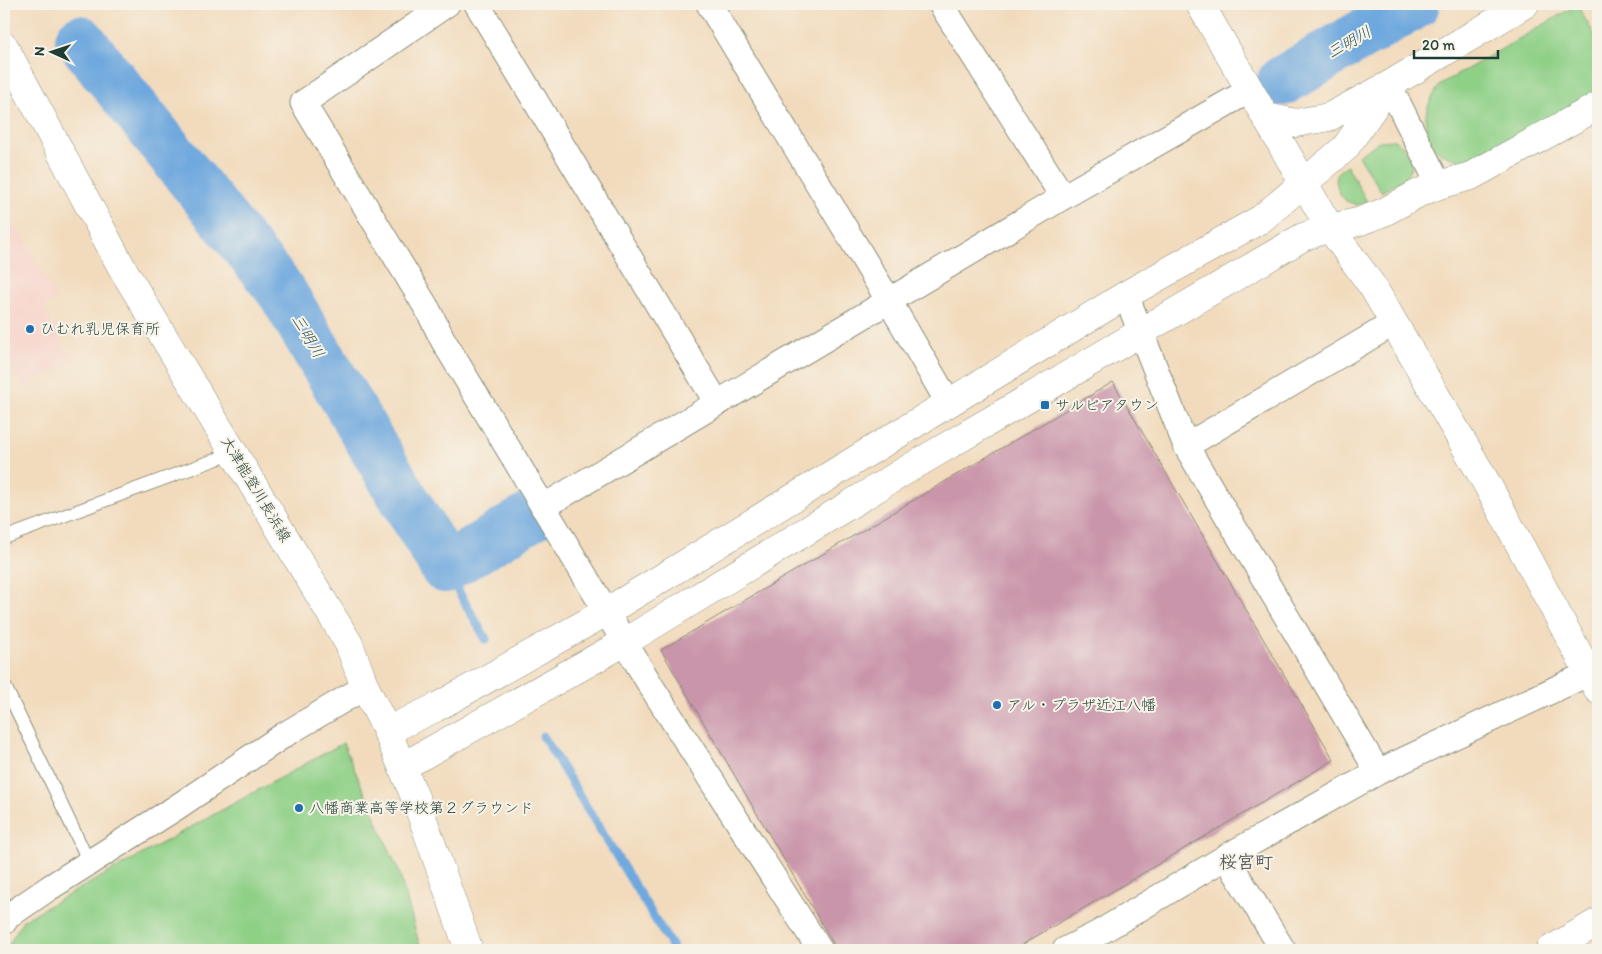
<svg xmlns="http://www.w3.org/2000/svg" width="1602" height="954" viewBox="0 0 1602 954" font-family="Itim,'Klee One',sans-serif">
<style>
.built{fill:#f7d1c8}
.green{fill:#8fd087;stroke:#57865e}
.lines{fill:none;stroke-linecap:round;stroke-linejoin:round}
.stream{stroke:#6ea8de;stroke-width:9}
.river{stroke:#6ea8de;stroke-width:50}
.building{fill:#c995aa}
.service-casing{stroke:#888c78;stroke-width:14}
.minor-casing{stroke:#888c78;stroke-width:27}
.tertiary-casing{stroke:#888c78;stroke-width:29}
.secondary-casing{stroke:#888c78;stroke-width:29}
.primary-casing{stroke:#888c78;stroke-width:29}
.service{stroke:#fff;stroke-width:12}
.minor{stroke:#fff;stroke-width:25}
.tertiary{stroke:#fff;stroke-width:28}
.secondary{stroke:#fff;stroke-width:28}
.primary{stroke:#fff;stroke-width:28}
.poi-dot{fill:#1f6fb2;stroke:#f7f3e8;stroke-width:2}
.labels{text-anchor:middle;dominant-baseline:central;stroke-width:4;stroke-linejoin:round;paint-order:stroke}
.poi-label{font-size:15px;fill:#1f3d34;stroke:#f7f3e8;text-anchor:start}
.street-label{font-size:15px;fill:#1f3d34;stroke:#f7f3e8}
.water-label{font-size:16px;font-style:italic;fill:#33585e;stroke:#f7f3e8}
.quarter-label{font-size:18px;font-weight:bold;fill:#5a5c5d;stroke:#f7f3e8}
</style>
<rect width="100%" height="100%" fill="#f7f3e8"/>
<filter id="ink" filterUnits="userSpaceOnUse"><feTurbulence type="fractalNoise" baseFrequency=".02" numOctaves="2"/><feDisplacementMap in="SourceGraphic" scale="10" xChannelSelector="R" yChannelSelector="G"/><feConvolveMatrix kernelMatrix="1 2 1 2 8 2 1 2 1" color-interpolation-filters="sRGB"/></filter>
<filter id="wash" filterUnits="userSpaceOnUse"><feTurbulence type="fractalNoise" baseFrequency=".0096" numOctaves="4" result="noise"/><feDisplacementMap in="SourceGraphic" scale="20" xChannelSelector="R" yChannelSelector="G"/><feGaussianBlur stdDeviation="1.12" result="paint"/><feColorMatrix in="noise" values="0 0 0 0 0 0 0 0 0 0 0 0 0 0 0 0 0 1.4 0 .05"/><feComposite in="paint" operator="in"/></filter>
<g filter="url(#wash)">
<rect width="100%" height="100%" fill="#f2dbbd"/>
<path class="built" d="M17,226L57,299L44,307L73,362L23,387L4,351V234Z"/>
<path class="green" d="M1577,5L1598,41V89C1564,109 1530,131 1495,149C1487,152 1479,159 1470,160C1456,162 1434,154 1429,139C1422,115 1427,104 1440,85Z
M1394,140C1407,147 1419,162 1406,176C1399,182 1390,187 1382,192L1358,156L1380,141Z
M1347,165L1367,202L1357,205L1346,201L1339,193L1336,181L1338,172Z
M343,743L399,872L421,950H6L23,920Z"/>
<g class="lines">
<path class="stream" d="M445,568L486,639
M543,736L674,950"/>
<path class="river" d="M80,40L282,292L445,568L534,515
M1282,81L1415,4"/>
</g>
<g id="blocks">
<path class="building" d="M1113,382L1334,760L1013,950H837L661,650Z"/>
</g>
</g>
<g filter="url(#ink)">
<use href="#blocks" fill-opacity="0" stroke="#888c78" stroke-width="1"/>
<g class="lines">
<g class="service-casing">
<path id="service" d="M4,538L217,459L233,449
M4,684L89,862"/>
</g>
<g class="minor-casing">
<path id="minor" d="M447,4L303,103L428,310L443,340L651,686L820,950
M477,4L717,403
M709,4L889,301L948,402
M941,4L1063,197
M1389,85L1439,185
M1126,295L1186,446L1378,772
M1186,446L1394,323
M543,507L1063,197L1250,90
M1226,857L1283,950
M4,922L7,917L49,888L177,807L284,735L365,687
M1065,950L1097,934L1226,857L1378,772L1598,669"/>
</g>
<g class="tertiary-casing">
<path id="tertiary" d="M1200,4L1330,228L1373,287L1487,484L1598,690
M1266,117L1296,123L1329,117L1389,85L1525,4
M387,731L435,708L606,612L1126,295L1261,219L1345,148L1389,85
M402,767L625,642L908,469L1303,237L1330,228L1358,222L1384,212L1419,193L1439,185L1471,176L1598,106"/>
</g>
<g class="secondary-casing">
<path id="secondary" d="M1550,950L1598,922"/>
</g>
<g class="primary-casing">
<path id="primary" d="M4,46L121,266L349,644L365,687L387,731L415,797L469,950"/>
</g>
<use href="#service" class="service"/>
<use href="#minor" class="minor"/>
<use href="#tertiary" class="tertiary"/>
<use href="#secondary" class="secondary"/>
<use href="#primary" class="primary"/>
</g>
</g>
<g class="poi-dot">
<circle cx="30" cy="329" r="5"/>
<rect x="1040" y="400" width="10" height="10" rx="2.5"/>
<circle cx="997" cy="705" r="5"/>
<circle cx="299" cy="808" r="5"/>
</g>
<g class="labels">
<g class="poi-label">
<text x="40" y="329">ひむれ乳児保育所</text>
<text x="1055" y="405">サルビアタウン</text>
<text x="1007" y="705">アル・プラザ近江八幡</text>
<text x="309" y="808">八幡商業高等学校第２グラウンド</text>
</g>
<g class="street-label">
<text transform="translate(256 489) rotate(59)">大津能登川長浜線</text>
</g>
<g class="water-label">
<text transform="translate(1349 42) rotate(-30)">三明川</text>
<text transform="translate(308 336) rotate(59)">三明川</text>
</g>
<g class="quarter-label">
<text x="1246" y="862">桜宮町</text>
</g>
</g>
<rect width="1602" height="954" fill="none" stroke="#f7f3e8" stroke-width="20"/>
<g transform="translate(52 52) rotate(273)" stroke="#f7f3e8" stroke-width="4" paint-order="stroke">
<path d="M0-4L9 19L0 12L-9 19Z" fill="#1f3d34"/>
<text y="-8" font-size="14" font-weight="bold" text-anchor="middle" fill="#1f3d34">N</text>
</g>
<path d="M1414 50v8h84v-8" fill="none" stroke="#1f3d34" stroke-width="2.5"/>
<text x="1422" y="50" font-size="15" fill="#1f3d34" stroke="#f7f3e8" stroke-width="4" paint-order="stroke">20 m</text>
</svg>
